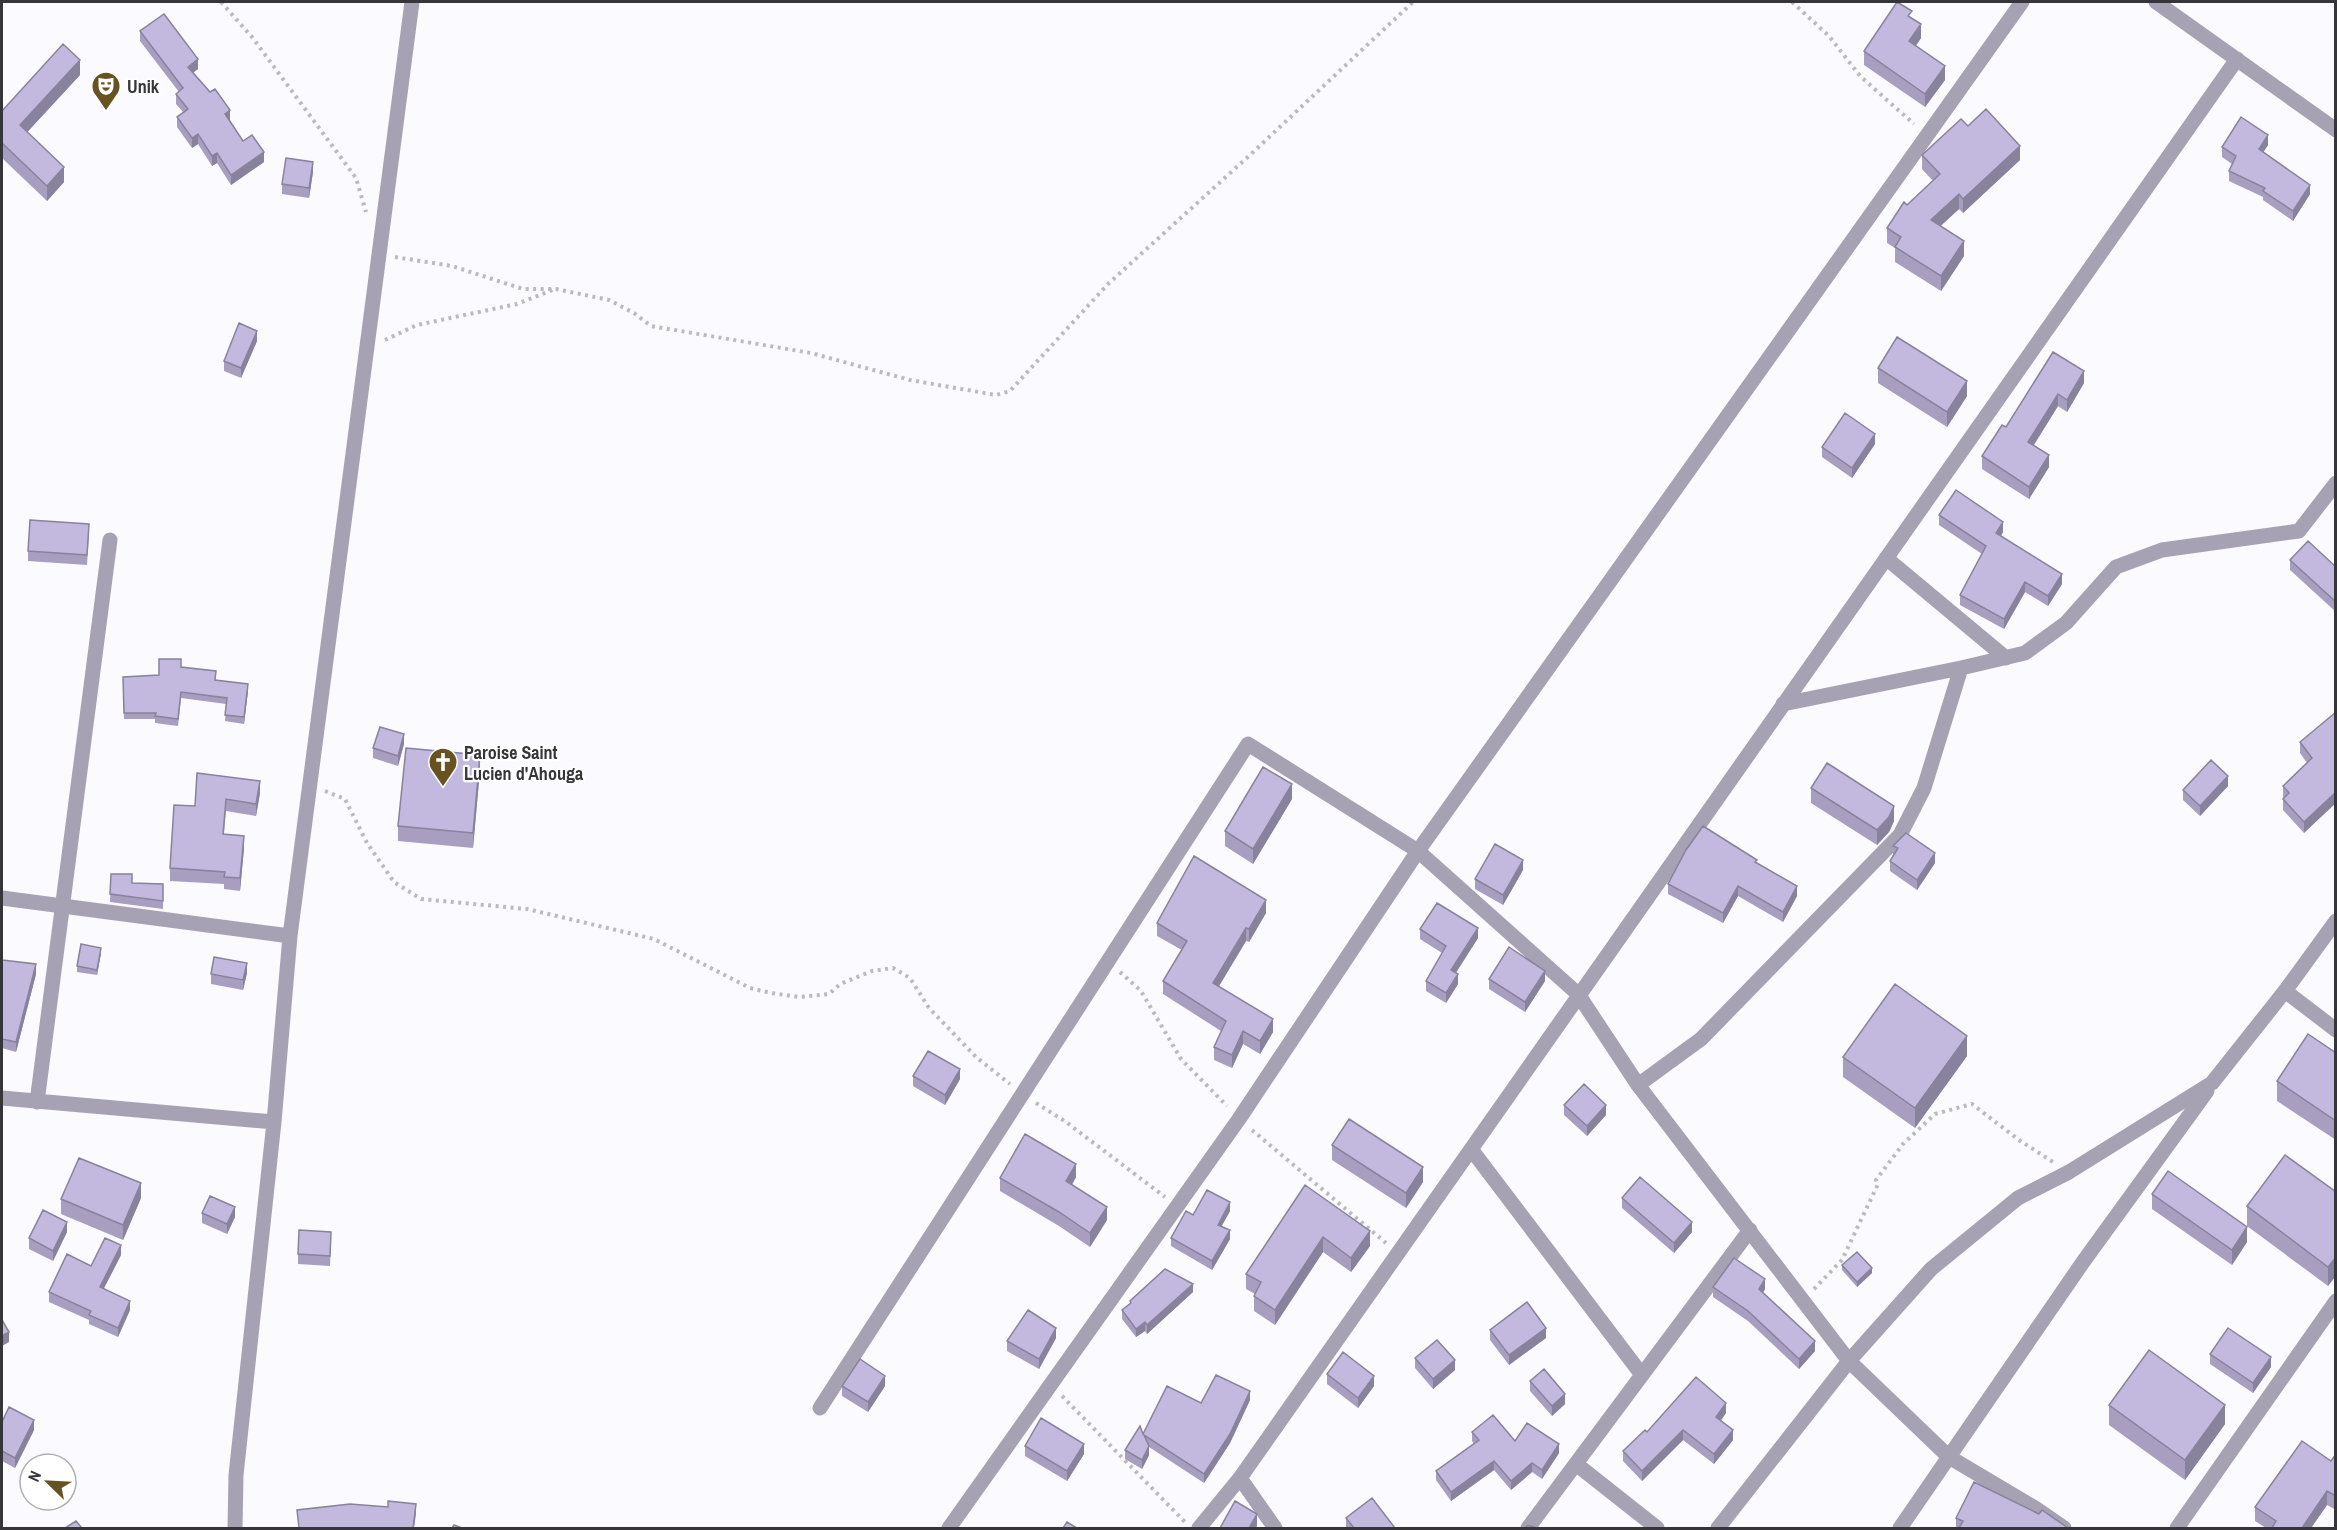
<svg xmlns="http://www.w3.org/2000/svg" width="2337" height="1530" viewBox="0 0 2337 1530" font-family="'Archivo Narrow',sans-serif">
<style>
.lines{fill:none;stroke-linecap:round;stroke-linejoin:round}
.path{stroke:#bbbabe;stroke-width:4;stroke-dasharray:3 4.5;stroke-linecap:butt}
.minor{stroke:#a6a2b3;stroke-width:15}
.wall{fill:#a89fc0}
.shaded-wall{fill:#88829c}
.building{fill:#c3b9df;stroke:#88829c;stroke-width:1.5}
.labels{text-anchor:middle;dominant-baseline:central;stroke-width:4.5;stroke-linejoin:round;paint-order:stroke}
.poi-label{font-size:18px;font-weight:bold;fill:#36363a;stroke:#fff;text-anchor:start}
</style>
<rect width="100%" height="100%" fill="#fbfafe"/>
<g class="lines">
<path class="path" d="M221,2L252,37L356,178L366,212
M1792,2L1829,36L1860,76L1914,124
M395,257L452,266L523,289H556L609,300L634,313L651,326L811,353L910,380L996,395L1010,391L1108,284L1250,155L1413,2
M385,340L417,325L517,304L555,289
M325,791L345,799L367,843L394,882L421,899L527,909L654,939L750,988L771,993L799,997L829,994L840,984L872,971L893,968L910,978L929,1008L976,1057L1010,1084
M1120,972L1141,991L1181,1059L1227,1106
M1036,1103L1066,1122L1165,1197
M1252,1130L1386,1243
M1814,1289L1842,1260L1878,1184L1876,1180L1903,1144L1935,1114L1972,1104L2019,1140L2053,1162
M1062,1396L1185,1522"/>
<path class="minor" d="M2156,2L2336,130
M1886,558L2006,658
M1783,704L1961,668
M2,898L290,936
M2285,991L2336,1030
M1638,1085L1701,1039L1900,835L1924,788L1961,668L2025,653L2066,623L2116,567L2162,550L2299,531L2336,483
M2,1098L274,1122
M37,1102L110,540
M1471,1149L1642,1375
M820,1408L1248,744L1418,851L1578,994L1638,1085L1849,1361L1949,1457L2035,1508L2064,1528
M1576,1464L1657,1528
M1240,1478L1275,1528
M235,1528L236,1475L274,1122L290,936L412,2
M949,1528L1239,1119L1418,851L2022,2
M1199,1528L1240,1478L2237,59
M1528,1528L1750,1230
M1718,1528L1849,1361L1931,1269L2018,1198L2069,1172L2212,1083L2285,991L2336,921
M1900,1528L2083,1262L2207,1091
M2177,1528L2336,1301"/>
</g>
<path class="wall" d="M1912,18L1921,38L1916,46L1945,80L1925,107L1864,65V51Z
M140,31L198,69L193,73L230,120L243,141L264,162L231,185L217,163L212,166L198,144L192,148L177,127V117L183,112L176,104V94L179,92L140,41Z
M80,75L27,132L64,182L47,201L2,158V111Z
M1968,126L2020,160L1963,213L1959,209L1940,226L1964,256L1941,291L1895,262V248L1887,243V228L1907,205L1933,181L1922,169V155Z
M2268,145L2263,152L2310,194L2293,221L2263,200V197L2229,181V171L2232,164L2222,157V147Z
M313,172L309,198L282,194V184Z
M257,341L241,378L224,371V361Z
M2053,352L2084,383L2067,412L2058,406L2034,445L2049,467L2029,499L1982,469V456L2006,427Z
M1878,368L1967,396L1947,427L1878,383Z
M1875,444L1852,478L1822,457V447Z
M1939,515L2003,532L2001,536L2062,584L2048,606L2025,592L2004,629L1960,605V595L1982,554L1939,525Z
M89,534L87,565L28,561V551Z
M2290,560L2336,567V612L2290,570Z
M181,667L248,691L244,724L225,721L226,704L181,698L178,726L155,723V719H124L123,677L159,675Z
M2336,712L2304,833L2283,810V786L2307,763L2300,753V742Z
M404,744L398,766L373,758V748Z
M480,770L473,848L398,841V826Z
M197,773L260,793L256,816L226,811L224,834L244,848L240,891L224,889V884L170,881V868L195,806Z
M2228,786L2200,816L2183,800V790Z
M1811,788L1894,821L1889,832L1877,845L1811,803Z
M1292,799L1253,864L1225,846V831Z
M1893,846L1935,863L1917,890L1890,871V861L1893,855Z
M1757,863L1797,896L1783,922L1738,896L1723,923L1668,894V884Z
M1523,870L1503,905L1475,889V879Z
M111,874L132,883L163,884V909L110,902Z
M1266,913L1249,942L1246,941L1219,986L1273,1032L1260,1054L1243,1044L1232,1068L1214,1060V1047L1221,1031L1163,994V981L1182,950L1157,936V923Z
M1420,929L1478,938L1456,973L1458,984L1446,1003L1426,991V981L1442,953L1420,939Z
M101,953L97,975L77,972V966Z
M2,960L36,974L16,1052L2,1048Z
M247,973L243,990L211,984V974Z
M1489,979L1545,981L1525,1012L1489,989Z
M2336,1053V1140L2277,1101V1081Z
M1967,1056L1915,1128L1843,1077V1057Z
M913,1076L960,1079L945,1105L913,1086Z
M1564,1105L1606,1115L1587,1136L1564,1115Z
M1332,1145L1423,1182L1406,1208L1332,1160Z
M1076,1177L1072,1185L1107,1220L1090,1247L1059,1226L1000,1191V1178Z
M1305,1185L1370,1246L1351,1272L1323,1252L1275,1325L1254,1311V1296L1255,1294L1246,1289V1274Z
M2336,1192L2328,1286L2247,1226V1206Z
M2152,1194L2247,1242L2232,1265L2152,1209Z
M141,1198L123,1240L61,1214V1199Z
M1622,1198L1692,1232L1674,1253L1622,1208Z
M1230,1211L1221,1226L1230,1239L1212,1270L1171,1246V1238L1193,1215Z
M202,1213L235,1217L227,1234L202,1223Z
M67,1232L53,1261L29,1249V1238Z
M331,1242L330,1266L298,1264V1254Z
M121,1255L104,1288L130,1310L118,1337L89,1324V1320L49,1302V1292L91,1266Z
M1842,1265L1872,1273L1857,1287L1842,1270Z
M1713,1287L1765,1289L1763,1293L1815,1351L1799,1369L1748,1321L1713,1297Z
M1193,1292L1147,1334L1145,1331L1136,1337L1122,1319V1310L1130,1304V1301Z
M1490,1330L1546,1338L1509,1365L1490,1340Z
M1056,1338L1039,1369L1007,1351V1341Z
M2210,1354L2271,1367L2253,1393L2210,1364Z
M1415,1358L1455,1370L1433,1389L1415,1368Z
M1327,1374L1374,1386L1358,1408L1327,1384Z
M1530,1381L1565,1404L1552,1416L1530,1391Z
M842,1386H885L868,1412L842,1396Z
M1250,1400L1230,1443L1204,1483L1149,1447V1455L1142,1469L1125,1459V1450L1143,1434L1201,1403Z
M2109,1405L2225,1424L2185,1480L2109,1425Z
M1726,1413L1721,1420L1733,1440L1714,1464L1683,1440L1642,1481L1623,1461V1451L1647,1432Z
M2,1422L34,1430L15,1468L2,1461Z
M1472,1432L1515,1441L1559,1453L1542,1479L1532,1472L1511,1490L1494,1470L1451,1501L1436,1480V1471L1474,1444L1472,1441Z
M1025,1446L1084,1454L1067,1481L1025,1456Z
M2336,1454V1510L2327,1505L2311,1528H2266L2255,1521V1507L2331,1461Z
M1346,1518L1395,1528H1346Z
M1956,1518L2068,1528H1956Z"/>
<path class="shaded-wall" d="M1921,24V38L1909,55V41Z
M198,59V69L188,76V67Z
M80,60V75L20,140V125Z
M1945,66V80L1925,107V94Z
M230,110V120L225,123V114Z
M198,134V144L192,148V138Z
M2268,135V145L2259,159V149Z
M2020,146V160L1963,213V199Z
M264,152V162L231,185V175Z
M217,153V163L212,166V156Z
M313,162V172L309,198V188Z
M64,167V182L47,201V186Z
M2310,185V194L2293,221V211Z
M1959,194V209L1931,235V220Z
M1964,241V256L1941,291V276Z
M257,331V341L241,378V368Z
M2084,371V383L2067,412V400Z
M1967,381V396L1947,427V412Z
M2058,394V406L2028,454V442Z
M1875,434V444L1852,478V468Z
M2049,455V467L2029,499V487Z
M2003,522V532L1996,543V533Z
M2062,574V584L2048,606V596Z
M2025,582V592L2004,629V619Z
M248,684V691L244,724V717Z
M404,734V744L398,766V756Z
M480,755V770L473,848V833Z
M2228,776V786L2200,816V806Z
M260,781V793L256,816V804Z
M1292,784V799L1253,864V849Z
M2336,792V803L2304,833V822Z
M1894,806V821L1889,832L1877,845V830Z
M244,836V848L240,891V878Z
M1935,853V863L1917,890V880Z
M1523,860V870L1503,905V895Z
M1738,886V896L1723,923V913Z
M1797,886V896L1783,922V912Z
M1266,900V913L1249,942V929Z
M1246,928V941L1213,996V983Z
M1478,928V938L1451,980V970Z
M101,948V953L97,975V970Z
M247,963V973L243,990V980Z
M36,964V974L16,1052V1042Z
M1545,971V981L1525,1012V1002Z
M1458,974V984L1446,1003V993Z
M1273,1019V1032L1260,1054V1041Z
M1243,1031V1044L1232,1068V1055Z
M1967,1036V1056L1915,1128V1108Z
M960,1069V1079L945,1105V1095Z
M1606,1105V1115L1587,1136V1126Z
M1076,1164V1177L1066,1195V1181Z
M1423,1167V1182L1406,1208V1193Z
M141,1183V1198L123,1240V1225Z
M1230,1202V1211L1218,1233V1225Z
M235,1207V1217L227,1234V1224Z
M1107,1207V1220L1090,1247V1233Z
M67,1222V1232L53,1261V1251Z
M1692,1222V1232L1674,1253V1243Z
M2247,1227V1242L2232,1265V1250Z
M1230,1230V1239L1212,1270V1261Z
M1370,1231V1246L1351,1272V1258Z
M1323,1237V1252L1275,1325V1310Z
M121,1245V1255L100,1296V1287Z
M2336,1257V1276L2328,1286V1267Z
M1872,1268V1273L1857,1287V1282Z
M1765,1279V1289L1759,1299V1289Z
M1193,1284V1292L1147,1334V1325Z
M130,1301V1310L118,1337V1328Z
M1145,1322V1331L1136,1337V1329Z
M1056,1328V1338L1039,1369V1359Z
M1546,1328V1338L1509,1365V1355Z
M9,1332V1342L2,1346V1336Z
M1815,1341V1351L1799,1369V1359Z
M2271,1357V1367L2253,1393V1383Z
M1455,1360V1370L1433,1389V1379Z
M885,1376V1386L868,1412V1402Z
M1374,1376V1386L1358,1408V1398Z
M1250,1391V1400L1230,1443L1204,1483V1474Z
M1565,1394V1404L1552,1416V1406Z
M1726,1403V1413L1716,1427V1417Z
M2225,1405V1424L2185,1480V1460Z
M34,1420V1430L15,1468V1458Z
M1683,1430V1440L1642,1481V1471Z
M1733,1430V1440L1714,1464V1454Z
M1084,1444V1454L1067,1481V1471Z
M1559,1444V1453L1542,1479V1470Z
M1149,1446V1455L1142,1469V1460Z
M1494,1461V1470L1451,1501V1492Z
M1532,1463V1472L1511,1490V1481Z
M2327,1491V1505L2311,1528H2302Z
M416,1504V1514L414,1528H413Z
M1257,1514V1526L1256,1528H1249Z"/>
<path class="building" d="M1897,2L1912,11L1908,16L1921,24L1909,41L1945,66L1925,94L1864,51Z
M164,14L198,59L188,67L210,92L215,89L230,110L225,114L243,141L252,135L264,152L231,175L217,153L212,156L198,134L192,138L177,117L188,109L176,94L183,88L140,31Z
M63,44L80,60L20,125L64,167L47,186L2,143V111Z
M1986,109L2020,146L1963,199L1959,194L1931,220L1964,241L1941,276L1895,247L1901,237L1887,228L1904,202L1907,205L1940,174L1922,155L1961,119L1968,126Z
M2241,117L2268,135L2259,149L2310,185L2293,211L2263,191L2265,188L2229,171L2236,156L2222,147Z
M286,158L313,162L309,188L282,184Z
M239,323L257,331L241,368L224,361Z
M1897,337L1967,381L1947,412L1878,368Z
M2053,352L2084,371L2067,400L2058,394L2028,442L2049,455L2029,487L1982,456L2002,425L2006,427Z
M1845,413L1875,434L1852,468L1822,447Z
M1956,490L2003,522L1996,533L2062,574L2048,596L2025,582L2004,619L1960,595L1986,546L1939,515Z
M30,520L89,524L87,555L28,551Z
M2308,541L2336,567V602L2290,560Z
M159,659H181V667L216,671L215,680L248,684L244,717L225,715L227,698L181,692L178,719L155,716L156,713H124L123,677L159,675Z
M2336,712V792L2304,822L2283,799L2289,793L2283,786L2312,758L2300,742Z
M380,727L404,734L398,756L373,748Z
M406,748L480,755L473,833L398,826Z
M2211,760L2228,776L2200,806L2183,790Z
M1827,763L1894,806L1889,817L1877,830L1811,788Z
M1263,767L1292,784L1253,849L1225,831Z
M197,773L260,781L256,804L226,799L223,834L244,836L240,878L224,877L225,872L170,868L174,805L195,806Z
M1703,826L1757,860L1755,862L1797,886L1783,912L1738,886L1723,913L1668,884L1686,850Z
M1906,833L1935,853L1917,880L1890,861L1898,848L1893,846Z
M1495,844L1523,860L1503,895L1475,879Z
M1194,856L1266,900L1249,929L1246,928L1213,983L1273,1019L1260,1041L1243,1031L1232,1055L1214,1047L1226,1021L1163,981L1187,941L1157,923Z
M111,874H132V883L163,884V901L110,894Z
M1437,903L1478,928L1451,970L1458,974L1446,993L1426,981L1446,946L1420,929Z
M81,944L101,948L97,970L77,966Z
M1509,947L1545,971L1525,1002L1489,979Z
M214,957L247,963L243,980L211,974Z
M2,960L36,964L16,1042L2,1039Z
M1895,984L1967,1036L1915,1108L1843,1057Z
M2308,1034L2336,1053V1121L2277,1081Z
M928,1051L960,1069L945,1095L913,1076Z
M1584,1084L1606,1105L1587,1126L1564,1105Z
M1349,1119L1423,1167L1406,1193L1332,1145Z
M1025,1134L1076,1164L1066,1181L1107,1207L1090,1233L1059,1212L1000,1178Z
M2285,1155L2336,1192V1257L2328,1267L2247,1206Z
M79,1158L141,1183L123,1225L61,1199Z
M2168,1171L2247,1227L2232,1250L2152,1194Z
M1640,1177L1692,1222L1674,1243L1622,1198Z
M1305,1185L1370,1231L1351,1258L1323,1237L1275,1310L1254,1296L1261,1282L1246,1274Z
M1207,1190L1230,1202L1218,1225L1230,1230L1212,1261L1171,1238L1186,1211L1193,1215Z
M210,1196L235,1207L227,1224L202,1213Z
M43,1210L67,1222L53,1251L29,1238Z
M299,1230L331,1232L330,1256L298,1254Z
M105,1238L121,1245L100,1287L130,1301L118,1328L89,1315L91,1311L49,1292L67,1254L91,1266Z
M1857,1252L1872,1268L1857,1282L1842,1265Z
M1734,1258L1765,1279L1759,1289L1815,1341L1799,1359L1748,1311L1713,1287Z
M1165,1269L1193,1284L1147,1325L1145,1322L1136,1329L1122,1310L1131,1303L1130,1301Z
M1527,1302L1546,1328L1509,1355L1490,1330Z
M1028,1310L1056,1328L1039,1359L1007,1341Z
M2,1320L9,1332L2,1336Z
M2228,1328L2271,1357L2253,1383L2210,1354Z
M1437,1340L1455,1360L1433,1379L1415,1358Z
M2149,1350L2225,1405L2185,1460L2109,1405Z
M1343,1352L1374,1376L1358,1398L1327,1374Z
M860,1359L885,1376L868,1402L842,1386Z
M1544,1369L1565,1394L1552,1406L1530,1381Z
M1216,1375L1250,1391L1230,1434L1204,1474L1144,1435L1149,1446L1142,1460L1125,1450L1140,1426L1143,1434L1167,1386L1201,1403Z
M1696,1377L1726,1403L1716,1417L1733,1430L1714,1454L1683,1430L1642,1471L1623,1451L1645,1430L1647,1432Z
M9,1407L34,1420L15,1458L2,1451V1422Z
M1493,1415L1515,1441L1527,1423L1559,1444L1542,1470L1532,1463L1511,1481L1494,1461L1451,1492L1436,1471L1479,1440L1472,1432Z
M1041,1418L1084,1444L1067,1471L1025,1446Z
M2302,1441L2331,1461L2336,1454V1496L2327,1491L2302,1528H2272L2276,1521L2255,1507Z
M1974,1482L2039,1514L2042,1510L2068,1528H1959L1963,1521L1956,1518Z
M1372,1498L1395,1528H1354L1346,1518Z
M388,1501L416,1504L413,1528H299L297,1510L350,1504L388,1507Z
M1235,1501L1257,1514L1249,1528H1220Z
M76,1521L82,1528H65Z
M1067,1522L1077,1528H1063Z
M454,1525L462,1528H452Z
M1527,1526H1531L1536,1528H1525Z"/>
<defs>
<g id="theatre-pin" transform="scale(1.5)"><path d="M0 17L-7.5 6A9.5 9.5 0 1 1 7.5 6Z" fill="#675221" stroke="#fff"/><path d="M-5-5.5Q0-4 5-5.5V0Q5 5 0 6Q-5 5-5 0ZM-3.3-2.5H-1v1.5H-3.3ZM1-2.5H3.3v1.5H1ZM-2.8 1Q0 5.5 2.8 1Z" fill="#fff"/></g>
<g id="church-pin" transform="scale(1.5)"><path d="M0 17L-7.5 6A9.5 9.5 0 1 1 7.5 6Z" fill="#675221" stroke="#fff"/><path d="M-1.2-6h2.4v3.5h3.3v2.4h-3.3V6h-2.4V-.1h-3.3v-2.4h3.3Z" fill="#fff"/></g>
</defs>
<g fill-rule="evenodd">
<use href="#theatre-pin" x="106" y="86"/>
<use href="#church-pin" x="443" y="762"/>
</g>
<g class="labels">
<g class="poi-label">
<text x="127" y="86">Unik</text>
<text x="464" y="752">Paroise Saint<tspan x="464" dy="21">Lucien d'Ahouga</tspan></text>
</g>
</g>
<rect width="2337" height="1530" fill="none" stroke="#36363a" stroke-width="6"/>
<g transform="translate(48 1482) rotate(294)"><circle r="28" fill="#ffffff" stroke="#afafb0" stroke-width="1.5"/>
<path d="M0-4.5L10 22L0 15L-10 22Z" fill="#675221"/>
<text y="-9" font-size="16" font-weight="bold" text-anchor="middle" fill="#36363a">N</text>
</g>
</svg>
